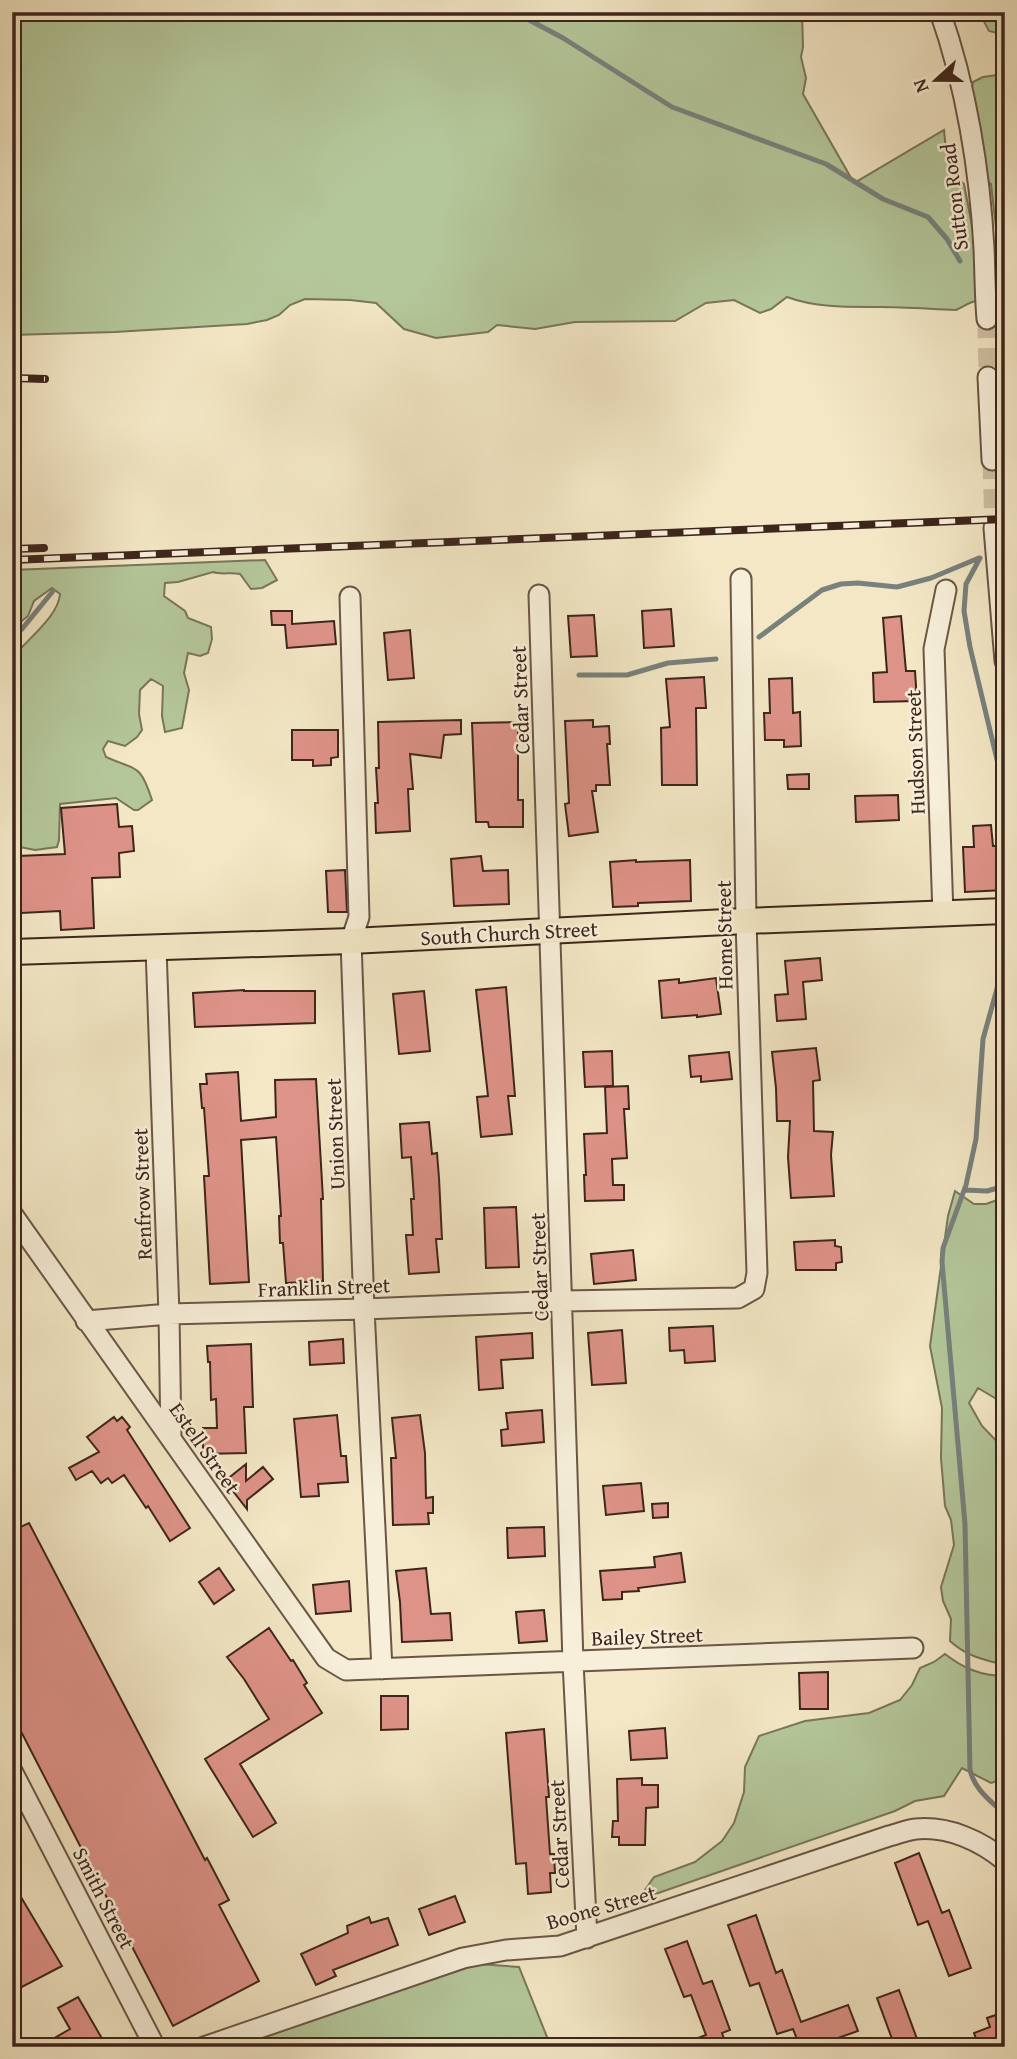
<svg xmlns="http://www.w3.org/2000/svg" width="1017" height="2059" viewBox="0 0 1017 2059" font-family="'Gentium Book Plus',serif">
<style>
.green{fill:#b4c79a;stroke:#79765b;stroke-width:2}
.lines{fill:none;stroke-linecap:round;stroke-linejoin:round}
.stream{stroke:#78817d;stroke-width:5}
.building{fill:#de9388;stroke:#3e251c;stroke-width:2}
.minor-tunnel{stroke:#cfc0a3;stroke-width:19;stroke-dasharray:19 10;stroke-linecap:butt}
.minor-casing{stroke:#6b5646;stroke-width:23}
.major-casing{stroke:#3e251c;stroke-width:28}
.minor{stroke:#f7efd9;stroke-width:19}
.major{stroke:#f3e7c5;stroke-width:24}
.rail-casing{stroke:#3e251c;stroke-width:8}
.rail{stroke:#f7efd9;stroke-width:5;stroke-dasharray:16;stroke-linecap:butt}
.labels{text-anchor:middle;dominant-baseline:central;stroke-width:5;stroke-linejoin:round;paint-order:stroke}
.street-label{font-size:21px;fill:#3e251c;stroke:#f7efd9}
</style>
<rect width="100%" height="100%" fill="#f3e7c5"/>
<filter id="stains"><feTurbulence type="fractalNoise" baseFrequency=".00286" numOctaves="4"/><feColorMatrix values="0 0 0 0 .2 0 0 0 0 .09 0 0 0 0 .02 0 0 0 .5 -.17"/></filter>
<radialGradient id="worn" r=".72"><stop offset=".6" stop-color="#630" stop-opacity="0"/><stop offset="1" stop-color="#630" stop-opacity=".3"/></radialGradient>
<path class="green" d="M12,12H802L803,47L801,57L806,78L803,94L854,183L944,130C946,151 947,171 964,184L975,241L977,301C968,302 964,307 956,310C930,309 905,307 879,307C848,307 817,308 787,297L771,309L760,313L734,300L706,303L675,321L575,322L535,329L497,325L488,332L436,338L404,329L376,303L350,300L305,299L290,305L279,315L267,320L247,324L115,332L12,335Z
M979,12H1005V35L989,31Z
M1005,74V314L993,315L998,246L991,184L986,180L971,95L973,82L983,77Z
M265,560L277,580L262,588L251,589L240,574C230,572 221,575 213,572L178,582L165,583L164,596L185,611L188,618L211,627L212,639L208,653L200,656L188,653L184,673L189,690L182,728L165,732L162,716L163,686L151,679L140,690L139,714L142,730L137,737L125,746L108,741L103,749L106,757C137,771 140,763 152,800L138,810H134L116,798L60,804L59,840L57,847L35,850L20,847L12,834V659C25,640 58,618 60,594L52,588L34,601L28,616L12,629V570Z
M955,1191L974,1204H986L1003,1198L1005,1200V1404L978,1388L969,1403L982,1426L1005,1450V1665C984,1660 966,1656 950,1641L951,1619L943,1601L941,1587L954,1545L951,1520L945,1506L941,1458L942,1408L930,1346L948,1216Z
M945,1654C963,1668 981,1676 1005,1676V1773L1001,1780L991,1783L962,1768L944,1796L915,1801L895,1811L638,1900L654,1877L695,1862L722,1841L734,1823L744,1792L745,1767L759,1736L805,1721L869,1713L900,1700L912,1685L920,1668L934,1662Z
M478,1964L519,1967L551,2047H228Z"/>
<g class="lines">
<path class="stream" d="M514,12L563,38L672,107L826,164L883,199L928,217L947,239L960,261
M980,558L966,584L964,611L970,647L1000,772L1005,799
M12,635L22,629L53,591
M759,637L822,590L841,584L858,583L897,587L931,578L979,558
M579,675H627L668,663L716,659
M965,1190L987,1191L1005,1186
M999,1809C986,1797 974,1787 970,1770L965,1524L942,1262L943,1248L966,1185L976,1139L983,1039L1005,960"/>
</g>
<path class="building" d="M671,609L674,646L644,648L642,611Z
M271,611H292V624L334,621L336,644L287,648L285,625H272Z
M594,615L597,656L571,657L568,616Z
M901,616L906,671H915L917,701L874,702L873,673L887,672L883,618Z
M410,630L414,678L388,680L384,633Z
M704,677L706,708H696L697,785H662L661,728L670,727L666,679Z
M792,678L793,713L800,712L801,746L784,747V740H765L764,713H770L769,679Z
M461,720V734L444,735L441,758L410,754L413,789H408L410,831L376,833L375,803H378L376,768H379L378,722Z
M593,720V727L609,726L610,744H607L610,785H596V791H592L598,832L569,836L565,804L569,803L565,721Z
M518,722V800H523V827H489L488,822H476L472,723Z
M292,730H338V757L331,758V765L313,766V760H292Z
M809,774V789H788L787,775Z
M898,795L899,820L856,822L855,796Z
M117,804L119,827L132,826L134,851L119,853L120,877L92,878L94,928L61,930L60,911L21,913L18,856L65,854L61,808Z
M991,825L993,846H1005V890L965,892L963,847H974L973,826Z
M481,856L483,871L508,870L509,904L454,906L451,859Z
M636,860V862L690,860L691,901L638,903V906L613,907L610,862Z
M345,870L347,912H328L326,871Z
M820,958L822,980L803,982L806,1019L777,1021L775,995L788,994L785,961Z
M716,978L721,1014L697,1017V1015L662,1018L659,981L679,979V983Z
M506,987L515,1096H508L512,1134L481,1137L477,1097L488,1096L476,990Z
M244,990V991H315V1023L195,1027L193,993Z
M424,991L430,1051L399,1054L393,994Z
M816,1048L820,1080L813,1081L814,1131L833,1132L831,1155L834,1196L791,1198L788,1157L790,1121H777L776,1088L772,1052Z
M612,1051L613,1086L585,1087L583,1052Z
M729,1052L732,1079L701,1082V1076L691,1077L689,1056Z
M238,1072L241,1121L276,1117L275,1080L316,1079L323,1199H321L323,1281L286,1283L283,1243H280L279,1216H281L276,1137L241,1140L249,1282L210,1284L204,1176H209L204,1108H202L200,1084H207L206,1074Z
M628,1086L629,1109H624L627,1158L612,1159L613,1185H624V1200L585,1201L584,1175H586L584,1134L607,1133L605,1087Z
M429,1122L432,1154L437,1153L439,1178L442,1239H436L439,1272L409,1274L406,1235H413L411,1199H414L411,1157L402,1158L400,1124Z
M516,1207L519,1267L486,1268L484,1208Z
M835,1240V1246L841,1247L842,1262L836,1263V1270H796L794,1242Z
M633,1250L636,1280L594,1284L591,1254Z
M713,1326L715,1361L685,1363L684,1350L670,1351L669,1328Z
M622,1330L626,1383L592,1385L588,1333Z
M532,1333L533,1358L501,1360L503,1388L479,1390L476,1337Z
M343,1339L344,1363L310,1365L309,1342Z
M251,1344L253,1407H244L246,1453L203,1454V1428H217L216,1399L211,1400L210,1362H208L207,1346Z
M542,1410L544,1442L502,1446L501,1430L508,1429L506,1413Z
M337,1415L341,1456H346L348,1482L318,1484L319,1496L301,1497L294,1419Z
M420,1415L425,1453L426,1498L433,1497V1513H428L429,1524L393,1525L391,1458H396L392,1418Z
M114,1417L117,1421L122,1417L130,1427L127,1430L190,1528L170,1541L148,1506L146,1508L124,1475L112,1483L108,1478L101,1483L92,1471L76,1480L69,1468L99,1452L87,1437Z
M246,1464V1481L263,1467L273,1479L247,1500V1509L225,1481Z
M641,1483L644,1511L606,1515L603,1486Z
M668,1503V1517L653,1518L652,1504Z
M29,1523L205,1860L207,1858L229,1900L219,1905L259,1981L173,2026L12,1714V1531Z
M544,1527L545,1556L508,1558L507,1528Z
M681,1553L685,1582L638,1588L639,1591L622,1592V1599L603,1600L600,1571L655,1567L654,1557Z
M219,1568L234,1590L214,1604L199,1582Z
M426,1568L431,1614L450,1613L452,1640L402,1642L400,1602L396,1571Z
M349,1581L351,1611L316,1614L313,1585Z
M544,1610L547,1641L519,1643L516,1612Z
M269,1628L291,1661L293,1660L307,1683L304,1685L322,1713L240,1764L276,1823L253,1837L205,1759L269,1719L244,1679L227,1657Z
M828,1672V1709H800L799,1673Z
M381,1696H408V1729L381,1730Z
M665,1728L667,1758L631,1760L629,1731Z
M544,1729L549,1797H546L550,1854H554L555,1873H550L551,1892L528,1894L526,1863L516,1864L506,1733Z
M642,1778V1785H658V1807L646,1808L645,1845H619V1837H612L613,1821H618L617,1779Z
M919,1853L942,1913L949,1910L971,1968L949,1976L928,1921L918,1925L895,1863Z
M12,1882L62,1966L18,1989L12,1978Z
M455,1896L465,1922L429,1935L419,1909Z
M756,1915L776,1973L782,1970L801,2022L848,2005L858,2031L812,2047H800L793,2029L777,2034L759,1983L750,1986L728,1925Z
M369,1917L371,1923L388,1918L398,1945L333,1970L336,1976L316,1985L301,1954L348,1933L347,1926Z
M687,1941L703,1984L712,1981L730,2030L722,2033L727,2047H680L679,2045L706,2035L691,1995L684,1997L665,1949Z
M899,1990L920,2047H895L877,1998Z
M78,1997L104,2042L96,2047H39L70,2029L58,2008Z
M1005,2012V2035L997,2038L1001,2047H979L974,2033L990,2027L987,2018Z"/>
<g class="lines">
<path class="minor-tunnel" d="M987,319L988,377
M992,460L994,528"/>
<g class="minor-casing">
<path id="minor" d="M940,12C966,85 980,172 984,249C985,272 985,296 987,319
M988,377L992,460
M994,528L1005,661
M539,595L573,1662L587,1938
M350,597L359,917L351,941L364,1309L382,1669
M943,915L934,649L946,590
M156,948L169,1314L171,1439
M12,1214L326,1658L346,1670L913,1648
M86,1321L169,1314L364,1309L563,1301L738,1298L754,1289L757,1273L746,921L741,579
M12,1771L155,2047
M204,2047L463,1958L506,1950L560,1946L889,1836C897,1834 907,1830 916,1829C949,1826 981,1841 1005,1861"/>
</g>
<g class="major-casing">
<path id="major" d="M12,952L351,941L746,921L1005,911"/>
</g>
<use href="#minor" class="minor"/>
<use href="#major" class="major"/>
<g class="rail-casing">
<path id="rail" d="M12,378L45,379
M12,549L44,548
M12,560L1005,519"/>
</g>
<use href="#rail" class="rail"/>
</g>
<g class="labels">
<g class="street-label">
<text transform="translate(954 197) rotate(-97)">Sutton Road</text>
<text transform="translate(520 700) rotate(-92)">Cedar Street</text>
<text transform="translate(915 752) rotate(-92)">Hudson Street</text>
<text transform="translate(509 933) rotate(-3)">South Church Street</text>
<text transform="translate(724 935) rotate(-91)">Home Street</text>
<text transform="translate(335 1134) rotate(-92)">Union Street</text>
<text transform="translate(142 1194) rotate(-92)">Renfrow Street</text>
<text transform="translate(539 1267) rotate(-92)">Cedar Street</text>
<text transform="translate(324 1287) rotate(-2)">Franklin Street</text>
<text transform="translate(205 1448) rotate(55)">Estell Street</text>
<text transform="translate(647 1636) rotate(-2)">Bailey Street</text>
<text transform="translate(559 1834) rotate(-93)">Cedar Street</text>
<text transform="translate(104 1898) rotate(63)">Smith Street</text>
<text transform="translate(601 1907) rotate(-16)">Boone Street</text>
</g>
</g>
<rect width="1017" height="2059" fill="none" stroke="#f3e7c5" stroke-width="42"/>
<rect x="14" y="14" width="989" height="2031" fill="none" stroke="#3e251c" stroke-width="3.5"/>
<rect x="21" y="21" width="975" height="2017" fill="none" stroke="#3e251c" stroke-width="2"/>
<g transform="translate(936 80) rotate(249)" stroke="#f7efd9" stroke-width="5" paint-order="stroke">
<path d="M0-5L12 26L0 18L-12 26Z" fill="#3e251c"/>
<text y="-10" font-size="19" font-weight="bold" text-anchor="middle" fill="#3e251c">N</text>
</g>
<rect width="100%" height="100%" filter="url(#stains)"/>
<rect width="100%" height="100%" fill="url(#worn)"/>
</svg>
